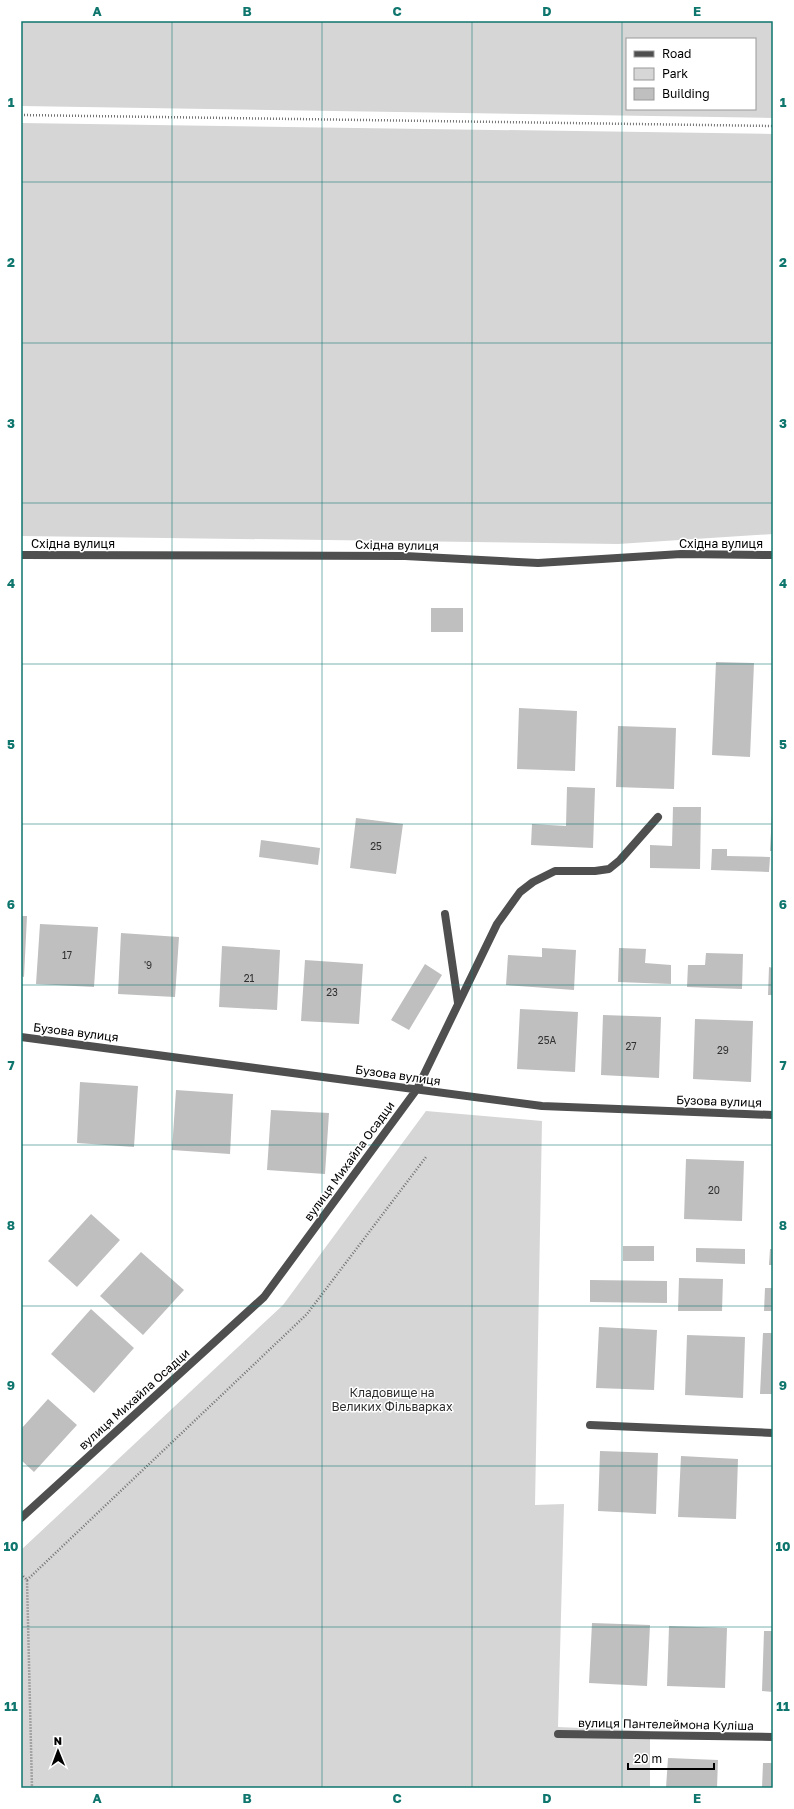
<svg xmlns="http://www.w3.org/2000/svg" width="794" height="1809" viewBox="0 0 794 1809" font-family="'Golos Text',sans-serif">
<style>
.green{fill:#d6d6d6;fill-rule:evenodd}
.building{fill:#bfbfbf}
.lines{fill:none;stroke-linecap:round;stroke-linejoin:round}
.path{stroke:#717171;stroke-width:2.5;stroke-dasharray:1 2;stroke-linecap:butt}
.lane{stroke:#4f4f4f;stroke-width:8}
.street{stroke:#4f4f4f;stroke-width:8}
.grid{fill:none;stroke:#0f766e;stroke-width:1;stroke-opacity:0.55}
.labels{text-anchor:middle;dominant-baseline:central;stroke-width:3;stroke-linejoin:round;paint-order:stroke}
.number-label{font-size:10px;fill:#303030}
.street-label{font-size:12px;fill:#000;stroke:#fff}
.park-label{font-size:12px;fill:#2d2d2d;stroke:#fff}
.neatline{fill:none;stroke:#0f766e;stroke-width:1.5}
.grid-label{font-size:13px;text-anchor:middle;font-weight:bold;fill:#0f766e}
</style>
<rect width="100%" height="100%" fill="#fff"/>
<path class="green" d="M21,21H773V118L21,106ZM627,39H755V109H627Z
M21,123L773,134V534L618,544L21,536Z
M426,1111L542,1121L535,1505L564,1504L558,1727L650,1731V1788H21V1550L283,1305Z"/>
<path class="building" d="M431,608H463V632H431Z
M716,662L754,663L750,757L712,755Z
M519,708L577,711L575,771L517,769Z
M618,726L676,728L674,789L616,787Z
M567,787L595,788L593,848L531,845L532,824L566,826Z
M673,807H701L700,869L650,868V845L672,846Z
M772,813H773V851H770Z
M356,818L403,824L396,874L350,868Z
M261,840L320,848L318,865L259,857Z
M712,849H727V856L770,857L769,872L711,870Z
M21,916H27L24,977L21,976Z
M40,924L98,927L94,987L36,984Z
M121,933L179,937L175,997L118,994Z
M222,946L280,950L277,1010L219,1007Z
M542,948L576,950L574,990L506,985L508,955L542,957Z
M619,948L646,949L645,963L671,965V984L618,982Z
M706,953L743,954L742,989L687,987L688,965H705Z
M305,960L363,964L359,1024L301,1021Z
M425,964L442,975L409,1030L391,1020Z
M769,967L773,968V995H768Z
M520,1009L578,1012L575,1072L517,1069Z
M603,1015L661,1017L659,1078L601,1075Z
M695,1019L753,1021L751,1082L693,1079Z
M80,1082L138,1086L134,1147L77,1143Z
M176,1090L233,1094L230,1154L172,1150Z
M271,1110L329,1113L325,1174L267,1170Z
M686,1159L744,1161L742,1221L684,1219Z
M91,1214L120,1240L77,1287L48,1261Z
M623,1246H654V1261H623Z
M696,1248L745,1249V1264L696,1262Z
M770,1249H773V1265H769Z
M141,1252L184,1290L143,1335L100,1296Z
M679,1278L723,1279L722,1311H678Z
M590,1280L667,1281V1303L590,1302Z
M765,1288H773V1311H764Z
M91,1309L134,1348L94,1393L51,1354Z
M599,1327L657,1330L654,1390L596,1388Z
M763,1333H773V1394H760Z
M687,1335L745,1337L743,1398L685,1395Z
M48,1399L77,1425L34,1472L21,1460V1429Z
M600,1451L658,1453L656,1514L598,1511Z
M681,1456L738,1459L736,1519L678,1517Z
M592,1623L650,1625L647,1686L589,1683Z
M669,1626L727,1628L725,1688L667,1686Z
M764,1631H773V1692L762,1691Z
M668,1758L718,1760L717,1788H666Z
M763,1763H773V1788H762Z"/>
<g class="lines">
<path class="path" d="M21,115L773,126
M21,1574L27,1580L32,1788
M27,1580L307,1314L426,1157"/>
<path class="lane" d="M445,914L458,1003
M417,1089L497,924L520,892L533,882L555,871H595L609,869L620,860L658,817
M590,1425L773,1433"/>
<path class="street" d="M21,555L405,556L538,563L681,554L773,555
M21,1037L542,1106L773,1115
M21,1518L264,1297L417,1089
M558,1734L773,1737"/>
</g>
<path class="grid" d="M172,21V1788M322,21V1788M472,21V1788M622,21V1788M21,182H773M21,343H773M21,503H773M21,664H773M21,824H773M21,985H773M21,1145H773M21,1306H773M21,1466H773M21,1627H773"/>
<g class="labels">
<g class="number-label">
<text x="376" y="846">25</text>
<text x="67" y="955">17</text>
<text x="148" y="965">'9</text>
<text x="249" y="978">21</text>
<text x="332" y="992">23</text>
<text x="547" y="1040">25А</text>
<text x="631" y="1046">27</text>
<text x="723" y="1050">29</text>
<text x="714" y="1190">20</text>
</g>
<g class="street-label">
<text x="73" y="543">Східна вулиця</text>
<text x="721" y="543">Східна вулиця</text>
<text transform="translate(397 545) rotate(1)">Східна вулиця</text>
<text transform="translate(76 1032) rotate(7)">Бузова вулиця</text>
<text transform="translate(398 1075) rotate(8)">Бузова вулиця</text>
<text transform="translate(719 1101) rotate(2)">Бузова вулиця</text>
<text transform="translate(349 1161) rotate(-54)">вулиця Михайла Осадци</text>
<text transform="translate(134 1399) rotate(-42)">вулиця Михайла Осадци</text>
<text transform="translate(666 1724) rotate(1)">вулиця Пантелеймона Куліша</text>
</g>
<g class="park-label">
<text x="392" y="1392">Кладовище на<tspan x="392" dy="14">Великих Фільварках</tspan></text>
</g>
</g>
<rect width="794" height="1809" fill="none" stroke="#ffffff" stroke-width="44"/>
<rect x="626" y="38" width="130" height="72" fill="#ffffff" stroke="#999999"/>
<rect x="634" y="51" width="20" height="6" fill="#4f4f4f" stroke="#999999"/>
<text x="662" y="58" font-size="12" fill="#000000">Road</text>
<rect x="634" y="68" width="20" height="12" fill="#d6d6d6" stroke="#999999"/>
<text x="662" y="78" font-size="12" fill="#000000">Park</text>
<rect x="634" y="88" width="20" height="12" fill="#bfbfbf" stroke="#999999"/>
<text x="662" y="98" font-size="12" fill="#000000">Building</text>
<g transform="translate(58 1751) rotate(359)" stroke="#ffffff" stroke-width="3" paint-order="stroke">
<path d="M0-3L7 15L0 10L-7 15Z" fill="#000000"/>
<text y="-6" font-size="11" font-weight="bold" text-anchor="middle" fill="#000000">N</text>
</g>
<path d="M628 1763v6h86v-6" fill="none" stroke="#000000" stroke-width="2"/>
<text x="634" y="1763" font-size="12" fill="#000000" stroke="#ffffff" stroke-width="3" paint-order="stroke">20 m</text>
<rect x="22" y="22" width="750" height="1765" class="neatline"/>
<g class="grid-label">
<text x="97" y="16">A</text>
<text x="247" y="16">B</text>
<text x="397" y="16">C</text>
<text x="547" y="16">D</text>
<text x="697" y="16">E</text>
<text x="11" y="107">1</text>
<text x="783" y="107">1</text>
<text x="11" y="267">2</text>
<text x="783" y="267">2</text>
<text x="11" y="428">3</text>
<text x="783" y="428">3</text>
<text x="11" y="588">4</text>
<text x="783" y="588">4</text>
<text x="11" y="749">5</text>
<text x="783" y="749">5</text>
<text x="11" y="909">6</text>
<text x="783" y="909">6</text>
<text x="11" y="1070">7</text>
<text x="783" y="1070">7</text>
<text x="11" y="1230">8</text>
<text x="783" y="1230">8</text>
<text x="11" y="1390">9</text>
<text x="783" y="1390">9</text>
<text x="11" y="1551">10</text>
<text x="783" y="1551">10</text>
<text x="11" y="1711">11</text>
<text x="783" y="1711">11</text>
<text x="97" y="1803">A</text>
<text x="247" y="1803">B</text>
<text x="397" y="1803">C</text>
<text x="547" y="1803">D</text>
<text x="697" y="1803">E</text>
</g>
</svg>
